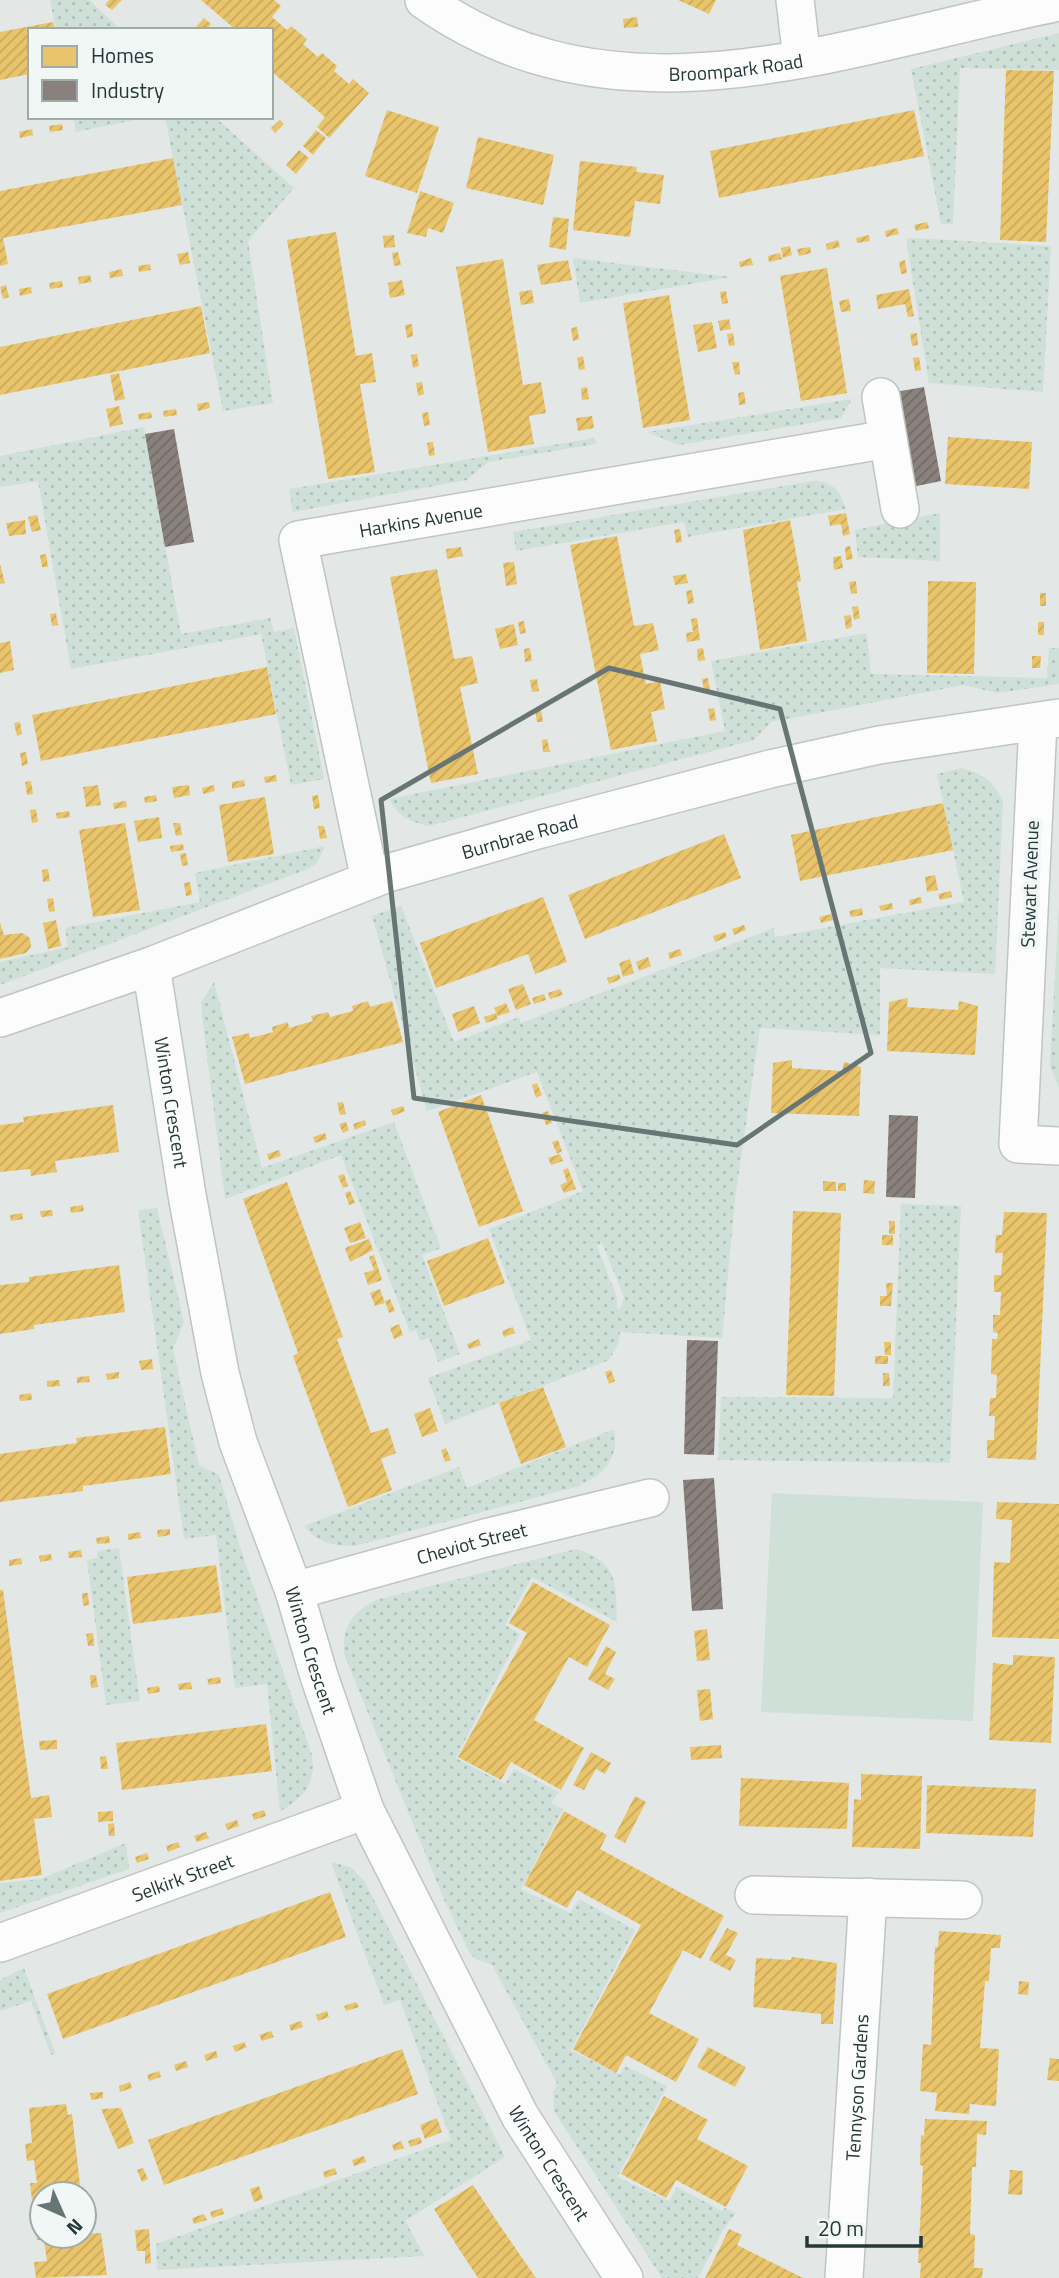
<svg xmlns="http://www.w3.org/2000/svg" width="1059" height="2278" viewBox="0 0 1059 2278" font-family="'Titillium Web',sans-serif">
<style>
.grass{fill:url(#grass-dots);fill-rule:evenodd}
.garden{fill:#cee0d8}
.homes{fill:url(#homes-hatch)}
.industry{fill:url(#industry-hatch)}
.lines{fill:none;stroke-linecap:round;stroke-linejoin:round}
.street-casing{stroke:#c0c5c4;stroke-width:40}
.street{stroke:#fbfcfb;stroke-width:37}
.marked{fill:none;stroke:#677675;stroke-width:5;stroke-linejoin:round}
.labels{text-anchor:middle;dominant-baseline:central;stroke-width:7;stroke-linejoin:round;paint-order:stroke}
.street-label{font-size:19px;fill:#243838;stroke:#f1f7f5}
</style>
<defs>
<pattern id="grass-dots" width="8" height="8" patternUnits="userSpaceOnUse" patternTransform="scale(1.75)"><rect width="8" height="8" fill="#cee0d8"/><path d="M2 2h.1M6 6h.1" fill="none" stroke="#b1c1ba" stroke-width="1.8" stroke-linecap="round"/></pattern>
<pattern id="homes-hatch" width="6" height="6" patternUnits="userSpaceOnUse" patternTransform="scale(1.75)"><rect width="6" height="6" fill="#e9c46a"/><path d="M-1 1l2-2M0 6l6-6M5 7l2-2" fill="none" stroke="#c8a95d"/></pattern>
<pattern id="industry-hatch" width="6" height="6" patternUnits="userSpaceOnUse" patternTransform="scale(1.75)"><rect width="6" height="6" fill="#8a817c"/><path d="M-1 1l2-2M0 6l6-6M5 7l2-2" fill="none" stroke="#716b67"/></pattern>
</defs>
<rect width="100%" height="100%" fill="#e3e8e7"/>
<path class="grass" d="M50,0H89L121,30H56Z
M1059,33V70L960,68L953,224H941L911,69Z
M73,117H149L76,132Z
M165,117H215L294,188L248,241L273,403L223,411Z
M912,238L1051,246L1043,392L929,383L906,239Z
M573,258L731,277L580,303Z
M852,399L841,418L679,445L647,432Z
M144,427L181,634L270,618L274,632L294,628L324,779L291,785L261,634L71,669L38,481L0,487V456Z
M595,438L596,444L488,462L467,480L293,512L289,489Z
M813,481C833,481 840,491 846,509L688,537L684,522L516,551L513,532Z
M940,513V561L858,557L855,530Z
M867,633L871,674L1047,678L1049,648H1059V684L997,693L964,685L771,722L754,740L429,826C410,822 398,816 389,799L725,731L711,661Z
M961,768C982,772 995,782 1003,802L995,974L880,968V1035L760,1028L735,1199L722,1338L620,1332L618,1344L609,1360L445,1424L428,1378L531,1340L489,1229L583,1191L537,1072L427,1111L372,916L401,906L454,1042L519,1017L521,1023L774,928L775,937L964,902L937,774ZM602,1243L624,1297L622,1306L617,1309V1298L597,1246Z
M325,846L317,863L308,869L0,985V962L68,947L65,928L200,902L195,873Z
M1059,905V1088L1050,1066Z
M214,982L262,1168L394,1122L441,1248L422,1255L460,1354L438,1362L429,1338L420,1341L416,1330L410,1332L341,1155L225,1199L202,1016L201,1002Z
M901,1204L961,1206L950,1463L718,1460L721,1397L893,1398Z
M157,1208L184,1322L173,1349L199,1465L219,1475L242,1553L312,1755C316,1783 304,1799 280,1811L267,1684L235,1688L216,1535L184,1539L138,1210Z
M614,1429C620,1457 604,1475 579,1486L355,1546C333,1546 318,1543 304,1526L459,1467L467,1488Z
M119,1548L140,1701L106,1705L87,1560L97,1558V1551Z
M576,1549C619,1562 616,1584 617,1622L532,1577L505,1625L520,1634L456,1758L505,1784L514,1769L559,1792L551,1803L563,1809L521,1889L570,1913L579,1899L635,1930L571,2050L620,2075L625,2066L667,2086L617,2177L669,2201L677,2187L722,2211L725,2208L736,2213L723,2230L698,2278H662L554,2111L553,2093L557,2083L492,1965L475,1959L468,1950L442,1895L344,1654C342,1627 352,1612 376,1600Z
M126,1843L129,1869L0,1913V1883L40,1879Z
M331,1862L351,1867L365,1882L505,2157L405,2221L425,2256L157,2270L156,2244L451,2140L400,2000L384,2005Z
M24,1968L55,2053L51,2055L31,2001L0,2011V1980Z"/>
<path class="garden" d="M772,1493L983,1502L973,1721L761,1712Z"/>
<path class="homes" d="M109,0H122L112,10L105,5Z
M201,0H274L281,6L272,17L287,30L291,26L307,39L303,44L318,57L322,53L337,66L334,71L349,84L353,79L369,93L329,138L317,127L325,117L271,71V30H236Z
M678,0H716L709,14Z
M637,17L638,27L624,28L623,19Z
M204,18L211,24L206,30H198L195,28Z
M53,22L55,30H30V74L0,80V32Z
M1006,70L1054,71L1046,242L1000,240Z
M387,110L439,127L417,193L365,176Z
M914,110L924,156L719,198L710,151Z
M280,120L284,124L275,133L271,128Z
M62,124L63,130L50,132L49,126Z
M32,129L33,135L20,138L19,132Z
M316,130L326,138L313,155L303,146Z
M478,137L554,155L543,205L466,188Z
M299,150L309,158L296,174L286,165Z
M173,158L182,205L3,238L8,264L0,266V191Z
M580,161L637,167L636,172L664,175L660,204L635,201L630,237L573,230Z
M420,191L454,203L443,233L428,228L426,237L407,233Z
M553,217L569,219L566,250L549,247Z
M927,222L929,228L916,231L914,225Z
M897,228L899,234L886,237L885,231Z
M336,232L356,356L372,353L376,382L360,384L375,472L328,479L287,240Z
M394,235L395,247L384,248L383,236Z
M869,235L870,241L857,243L856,238Z
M838,240L840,247L827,250L826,244Z
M790,246L792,255L783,258L781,248Z
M810,247L811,253L799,256L797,249Z
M188,252L190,263L180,265L177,254Z
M398,252L401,265L394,266L392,253Z
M780,253L782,259L769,262L768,256Z
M751,258L753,265L740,267L739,262Z
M503,259L523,385L541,382L546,413L529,416L534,444L488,452L456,267Z
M568,260L572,280L541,285L537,265Z
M905,260L907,273L901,274L899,262Z
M150,264L151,270L139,272L138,266Z
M827,268L847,393L801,401L780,276Z
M122,269L123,276L110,278L109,272Z
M90,275L92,282L79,284L78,277Z
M402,280L405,295L390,298L388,283Z
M62,281L63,287L50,289L49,283Z
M6,285L9,297L3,299L0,287Z
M31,287L32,293L20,296L19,289Z
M909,289L914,316L908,317L905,304L878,309L876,295Z
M532,290L534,303L521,305L519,292Z
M726,291L728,303L722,304L720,292Z
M669,295L690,420L643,428L623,303Z
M849,299L851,311L841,312L839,301Z
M201,306L210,353L0,395V347Z
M729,319L731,329L720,331L718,321Z
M712,322L717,348L698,352L693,325Z
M412,324L413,336L407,338L405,325Z
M577,327L579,339L573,341L571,328Z
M733,333L735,345L729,346L727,334Z
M917,333L918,345L912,346L910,334Z
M417,354L419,366L413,368L411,355Z
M583,356L585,369L579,370L577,358Z
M919,357L921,370L915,371L913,358Z
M732,362H739L740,374L735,375Z
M119,373L125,399L115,401L110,375Z
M422,382L424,394L418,396L416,383Z
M587,387L589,399L582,400L581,388Z
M744,392L746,404L739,405L738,393Z
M209,402L210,408L198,411L197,404Z
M119,406L123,424L110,427L106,409Z
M176,409L177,415L164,417L163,411Z
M151,412L152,418L139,420L138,414Z
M428,412L430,425L424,426L422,413Z
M592,416L594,428L578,431L576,418Z
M948,437L1032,442L1029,489L945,484Z
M433,442L435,455L429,456L427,443Z
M846,513L850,534L843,536L841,524L830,526L828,516Z
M37,515L41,530L32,532L28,517Z
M25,520L26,534L9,536L6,523Z
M790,520L801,581L797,582L807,641L760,650L743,530Z
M680,529L682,542L676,543L674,530Z
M617,536L634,626L653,623L659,650L640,654L646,684L660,681L665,709L651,712L657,741L611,750L570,545Z
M850,546L853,559L846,560L845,547Z
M461,547L463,556L447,559L446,549Z
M46,554L48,567H42L40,555Z
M841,556L843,568L834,570L833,557Z
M514,562L517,584L506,586L503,563Z
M0,564L5,583L0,584Z
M437,569L454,659L472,656L478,683L460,687L478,774L431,783L390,577Z
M686,574L688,583L675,585L673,576Z
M856,581L857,593L851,594L849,582Z
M928,581L976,582L974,674L927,673Z
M692,590L694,603L688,604L686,591Z
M1040,593H1046V606H1040Z
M858,606L860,618L854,620L852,607Z
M56,613L58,625L52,626L50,614Z
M851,615L852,627L846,629L844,616Z
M697,618L700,640L687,642L686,633L693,632L691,619Z
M524,621L526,633L520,634L518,622Z
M1038,622H1044V635H1038Z
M514,624L518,645L500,649L495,629Z
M10,641L14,670L0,673V643Z
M530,648L532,661L525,662L524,649Z
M703,648L705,660L698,661L697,649Z
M1032,656H1041L1040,668H1032Z
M267,667L276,714L41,761L32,715Z
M708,678L710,691H704L702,679Z
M537,679L539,691L532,692L530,680Z
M714,708L716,720L710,721L708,709Z
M541,709L543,722H537L535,710Z
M20,722L22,734L17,736L14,723Z
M547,739L550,752H543L542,740Z
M26,752L28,764L22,766L20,753Z
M276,775L277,781L265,783L264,777Z
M244,780L245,786L232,789V782Z
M31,781L33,794L27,795L25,782Z
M98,785L101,805L86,807L83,787Z
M189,785L190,795L174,798L172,787Z
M214,785L215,791L203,794L202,788Z
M156,795L157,801L145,803L144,797Z
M318,795L320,808L314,809L312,796Z
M265,797L274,854L228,862L219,805Z
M126,801L127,807L114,809L113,803Z
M943,803L953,850L800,881L791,835Z
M36,809L38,822L32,823L30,810Z
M69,811L70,817L57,819L56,813Z
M159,817L162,838L138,842L134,821Z
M125,823L140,910L93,917L79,830Z
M173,823H180L182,835L176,836Z
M318,826H324L327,838L320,839Z
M724,834L741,878L585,939L568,895Z
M183,844L184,850L171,852L170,846Z
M186,853L188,865L182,866L180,854Z
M48,869L50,881L43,882L42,870Z
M935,875L938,890L927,892L925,877Z
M190,882L192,895L186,896L184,883Z
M951,891L952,897L940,900L938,894Z
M543,897L567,962L535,974L528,954L436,988L420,943Z
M921,897L922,903L910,905L909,900Z
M53,898L55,911L49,912L47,899Z
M892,903L893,909L881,911L879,906Z
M862,908L863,915L851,917L849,911Z
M832,914L833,920L821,923L819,917Z
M56,920L61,946L48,949L43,923Z
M0,923L4,935L22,933L30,938L31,947L26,953L0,959Z
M744,925L746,930L734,935L732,929Z
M725,932L727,937L715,942L713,936Z
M680,949L682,955L670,959L668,953Z
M648,957L651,966L639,971L636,962Z
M630,959L634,973L623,977L619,963Z
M619,974L621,979L609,984L607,978Z
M523,984L531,1004L516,1010L508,989Z
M560,989L563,995L550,999L548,993Z
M544,994L546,1000L534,1004L532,998Z
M908,998L907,1007L958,1010L959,1001L978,1006L975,1055L887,1051L889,1002Z
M368,1001L370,1007L392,1001L403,1042L245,1084L232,1037L249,1033L250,1038L273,1032L272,1027L288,1022L289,1028L313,1021L311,1016L328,1012L330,1017L353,1011L352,1006Z
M506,1003L510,1012L498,1016L494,1008Z
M474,1006L480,1023L458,1032L452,1014Z
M496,1013L498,1019L486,1023L484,1017Z
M792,1060V1068L842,1071L844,1062L861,1067L859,1116L771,1113L773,1063Z
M537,1083L542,1095L536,1098L532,1085Z
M481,1095L523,1211L479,1227L438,1112Z
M343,1102L346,1114L340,1115L337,1103Z
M113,1105L119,1152L55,1161L57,1172L31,1176L30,1169L0,1172V1125L24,1122L23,1117Z
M403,1106L405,1111L393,1116L391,1110Z
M548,1111L552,1123L546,1125L542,1113Z
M365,1120L366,1125L355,1130L353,1124Z
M346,1122L349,1130L343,1133L339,1124Z
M325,1133L327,1139L315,1143L313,1137Z
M558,1140L562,1151L557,1154L552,1142Z
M279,1150L281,1156L269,1160L267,1154Z
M560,1154L563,1161L551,1165L548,1158Z
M568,1168L576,1189L564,1193L560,1185L567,1182L563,1170Z
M344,1174L348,1186L343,1188L338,1176Z
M864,1180L875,1181L874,1194L863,1193Z
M823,1181L836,1182V1191H823Z
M287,1182L343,1337L337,1339L371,1433L388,1428L396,1453L381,1459L392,1490L348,1507L293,1356L298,1353L243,1199Z
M838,1183H846V1191H838Z
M350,1191L355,1203L349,1205L345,1193Z
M83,1205L84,1211L71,1213L70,1207Z
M52,1210L53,1216L41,1217L40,1211Z
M793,1211L841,1213L834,1396L786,1395Z
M1004,1212L1047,1213L1036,1460L987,1458V1440H994L995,1416H989L990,1398H996L997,1375L991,1374L992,1339H997L998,1333L993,1332V1315H1000L1001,1292H994V1275H1001L1003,1253H995L996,1235H1002Z
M22,1213L23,1219L11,1221L10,1215Z
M889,1221H895V1234H889Z
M360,1222L366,1238L350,1243L344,1228Z
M882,1235H893V1245H882Z
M488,1238L505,1283L444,1306L427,1261Z
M369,1239L373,1250L350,1262L345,1248Z
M374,1255L382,1280L368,1285L364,1273L374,1270L369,1257Z
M119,1265L125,1312L34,1325V1329L0,1334V1285L29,1282V1277Z
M886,1283H893L891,1306H880V1296H887Z
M380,1289L385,1303L375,1306L370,1293Z
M390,1299L395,1311L389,1313L385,1301Z
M399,1324L403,1335L394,1339L390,1328Z
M513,1327L515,1333L504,1337L502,1331Z
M479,1339L481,1345L469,1349L467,1344Z
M884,1342H891V1355H885Z
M875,1356H888V1364H875Z
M152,1359L153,1369L141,1370L139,1361Z
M611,1370L615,1381L609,1384L605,1372Z
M119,1372V1378L107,1380L106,1374Z
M883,1373H889L890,1386H883Z
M89,1376L90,1382L77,1383V1377Z
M59,1380L60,1386L47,1387V1381Z
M543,1387L566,1447L521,1464L499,1403Z
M31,1393L32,1400L20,1401L19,1395Z
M430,1408L438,1431L422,1437L414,1414Z
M165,1427L171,1474L83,1486V1491L0,1502V1454L77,1443L76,1438Z
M446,1448L451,1460L445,1462L441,1450Z
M997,1502L1059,1504V1639L992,1637L994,1562L1010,1563L1012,1520L996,1519Z
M170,1529V1535L158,1537L157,1530Z
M140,1532L141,1538L128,1540V1534Z
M109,1536L110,1543L97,1544L96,1538Z
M81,1550L82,1557L69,1558L68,1552Z
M51,1554L52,1560L40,1562L39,1556Z
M21,1558L22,1564L9,1566V1560Z
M216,1565L222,1612L133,1624L127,1577Z
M533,1582L610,1625L587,1667L569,1657L534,1720L584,1748L561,1790L511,1762L501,1780L458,1757L527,1633L509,1623Z
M0,1590H3L31,1798L49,1795L52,1817L34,1819L42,1875L0,1881Z
M82,1593H88L89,1605L83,1606Z
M707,1629L710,1660L697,1661L694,1631Z
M93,1633L94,1646H88L86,1634Z
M606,1646L616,1652L605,1674L615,1679L608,1690L588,1679Z
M1013,1655L1055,1657L1051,1743L989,1740L993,1663L1013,1665Z
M90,1675H96L98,1687L91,1688Z
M220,1677L221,1683L209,1685L207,1679Z
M191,1682L192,1689L179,1690L178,1684Z
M159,1686L160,1692L148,1694L147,1688Z
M710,1689L713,1719L700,1721L697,1690Z
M266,1724L272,1771L122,1790L116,1743Z
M57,1740V1749L40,1750L39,1741Z
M721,1745L722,1758L691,1760L690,1747Z
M591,1752L611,1763L605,1774L596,1769L584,1790L573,1785Z
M106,1756L108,1769H101L100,1757Z
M861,1774L922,1776L920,1849L852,1847L854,1799L861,1800Z
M741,1778L849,1783L847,1829L739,1826Z
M927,1785L1036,1789L1033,1837L926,1833Z
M635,1796L646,1802L625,1843L614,1837Z
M264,1810L266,1816L254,1820L252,1814Z
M113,1811V1821L98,1822V1812Z
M564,1811L607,1835L600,1849L724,1916L701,1959L683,1950L649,2013L699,2039L676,2082L626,2055L616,2073L573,2049L641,1925L577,1890L567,1908L524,1885Z
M237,1820L239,1826L227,1830L225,1824Z
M114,1823L115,1836H109L108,1824Z
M206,1832L209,1838L197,1842L194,1836Z
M178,1842L180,1847L168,1852L166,1846Z
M147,1853L149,1859L137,1863L135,1857Z
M330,1892L346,1937L63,2039L47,1994Z
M727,1928L738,1933L726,1955L736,1960L730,1971L709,1960Z
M939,1931L1001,1935L1000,1948H991L989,1981H985L980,2048L999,2049L996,2106L970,2104L969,2114L935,2111L937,2093L920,2091L923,2044L931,2045L935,1947H938Z
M792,1957L837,1963L833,2024H821V2014L753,2007L756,1958L791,1960Z
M1019,1981L1029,1982L1028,1995L1018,1994Z
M356,2002L359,2007L346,2011L344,2006Z
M327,2011L329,2017L318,2021L316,2015Z
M301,2021L303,2027L291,2031L289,2025Z
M271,2031L274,2037L262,2041L259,2035Z
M244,2042L247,2047L235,2052L233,2046Z
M708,2047L746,2067L735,2087L697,2067Z
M402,2049L418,2094L164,2185L148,2140Z
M216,2051L218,2057L206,2061L204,2055Z
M1050,2058L1059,2059V2081L1047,2080Z
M186,2061L188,2067L176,2071L174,2065Z
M159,2071L161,2077L149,2081L147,2075Z
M130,2082L132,2088L120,2092L119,2086Z
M103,2092V2098L91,2100L90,2093Z
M664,2096L708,2120L697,2139L748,2166L726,2207L676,2180L666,2198L621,2174Z
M66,2104L68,2115L72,2114L81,2194H42L40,2210L39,2200L32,2201L30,2183H37L34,2160L27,2161L25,2144L32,2143L29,2108Z
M121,2108L134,2143L118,2149L101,2109Z
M437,2118L442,2132L425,2139L420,2125Z
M925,2119L987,2121L986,2135L977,2134L976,2167H972L970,2234L975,2235L974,2268H983L982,2278H920L921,2263H918L923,2166L920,2165L921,2135L924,2136Z
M420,2137L422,2143L410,2147L408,2141Z
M401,2141L404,2148L394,2151L392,2145Z
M364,2156L366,2162L354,2166L352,2160Z
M143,2168L148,2179L142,2182L137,2170Z
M335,2168L337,2174L325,2178L323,2172Z
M1010,2170L1023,2171L1022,2195L1008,2194Z
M473,2185L496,2220L536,2278H478L457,2246L434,2209Z
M259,2186L263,2199L254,2202L250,2189Z
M222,2208L224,2214L212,2218L210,2212Z
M204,2214L207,2220L194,2224L192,2218Z
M42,2222V2236L101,2233L107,2275L36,2278L34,2262L47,2261L44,2240H37L35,2223Z
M149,2229L151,2263L145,2264V2251H137L135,2230Z
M729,2229L742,2235L737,2245L803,2278H705Z"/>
<path class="industry" d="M924,387L941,481L912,487L895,392Z
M174,429L194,542L165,547L145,434Z
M889,1115L918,1116L915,1198L886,1197Z
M687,1340L718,1341L714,1455L684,1454Z
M714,1478L723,1609L692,1611L683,1480Z"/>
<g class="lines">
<g class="street-casing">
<g id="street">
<path id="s1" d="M424,0C620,139 847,44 1059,2"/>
<path d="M795,0L802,59"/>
<path d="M881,397L900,509"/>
<path d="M1038,722L1018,1144L1059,1146"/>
<path id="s2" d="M370,880L298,540L888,439"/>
<path id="s3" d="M151,966L187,1195L220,1373L238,1442L294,1591L319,1676L365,1810L520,2116L624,2278"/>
<path id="s4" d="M0,1018L151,966L388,873L541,829L770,769L879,745L1059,718"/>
<path id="s5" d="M294,1591L485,1538L650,1498"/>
<path d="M754,1895L963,1900"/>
<path id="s6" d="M0,1943L365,1810"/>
<path id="s7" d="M844,2278L868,1897"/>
</g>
</g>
<use href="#street" class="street"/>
</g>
<path class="marked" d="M609,668L780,709L871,1053L737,1145L414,1098L381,800Z"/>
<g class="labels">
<g class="street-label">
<text stroke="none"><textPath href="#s1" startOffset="327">Broompark Road</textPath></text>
<text stroke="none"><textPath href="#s2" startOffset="472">Harkins Avenue</textPath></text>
<text stroke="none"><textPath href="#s4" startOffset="551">Burnbrae Road</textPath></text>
<text transform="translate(1029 884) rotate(-88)">Stewart Avenue</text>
<text stroke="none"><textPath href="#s3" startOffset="138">Winton Crescent</textPath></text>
<text stroke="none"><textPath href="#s5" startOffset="184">Cheviot Street</textPath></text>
<text stroke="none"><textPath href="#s3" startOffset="705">Winton Crescent</textPath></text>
<text stroke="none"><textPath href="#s6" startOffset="194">Selkirk Street</textPath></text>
<text stroke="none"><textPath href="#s7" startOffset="191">Tennyson Gardens</textPath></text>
<text stroke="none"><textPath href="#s3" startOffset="1272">Winton Crescent</textPath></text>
</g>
</g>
<rect x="28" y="28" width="245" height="91" fill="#f1f7f5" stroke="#9faba9" stroke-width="2"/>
<rect x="42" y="46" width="35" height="21" fill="#e9c46a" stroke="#9faba9" stroke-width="2"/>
<text x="91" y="63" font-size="21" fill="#243838">Homes</text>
<rect x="42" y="80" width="35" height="21" fill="#8a817c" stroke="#9faba9" stroke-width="2"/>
<text x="91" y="98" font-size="21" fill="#243838">Industry</text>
<g transform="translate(63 2215) rotate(135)"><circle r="33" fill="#f1f7f5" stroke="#9faba9" stroke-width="2"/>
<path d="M0-5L12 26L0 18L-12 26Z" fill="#677675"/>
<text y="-10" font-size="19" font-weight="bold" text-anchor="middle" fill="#243838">N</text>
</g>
<path d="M807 2236v10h114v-10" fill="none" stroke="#243838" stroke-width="3.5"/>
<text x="818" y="2236" font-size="21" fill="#243838" stroke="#f1f7f5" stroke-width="5" paint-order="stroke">20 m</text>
</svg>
